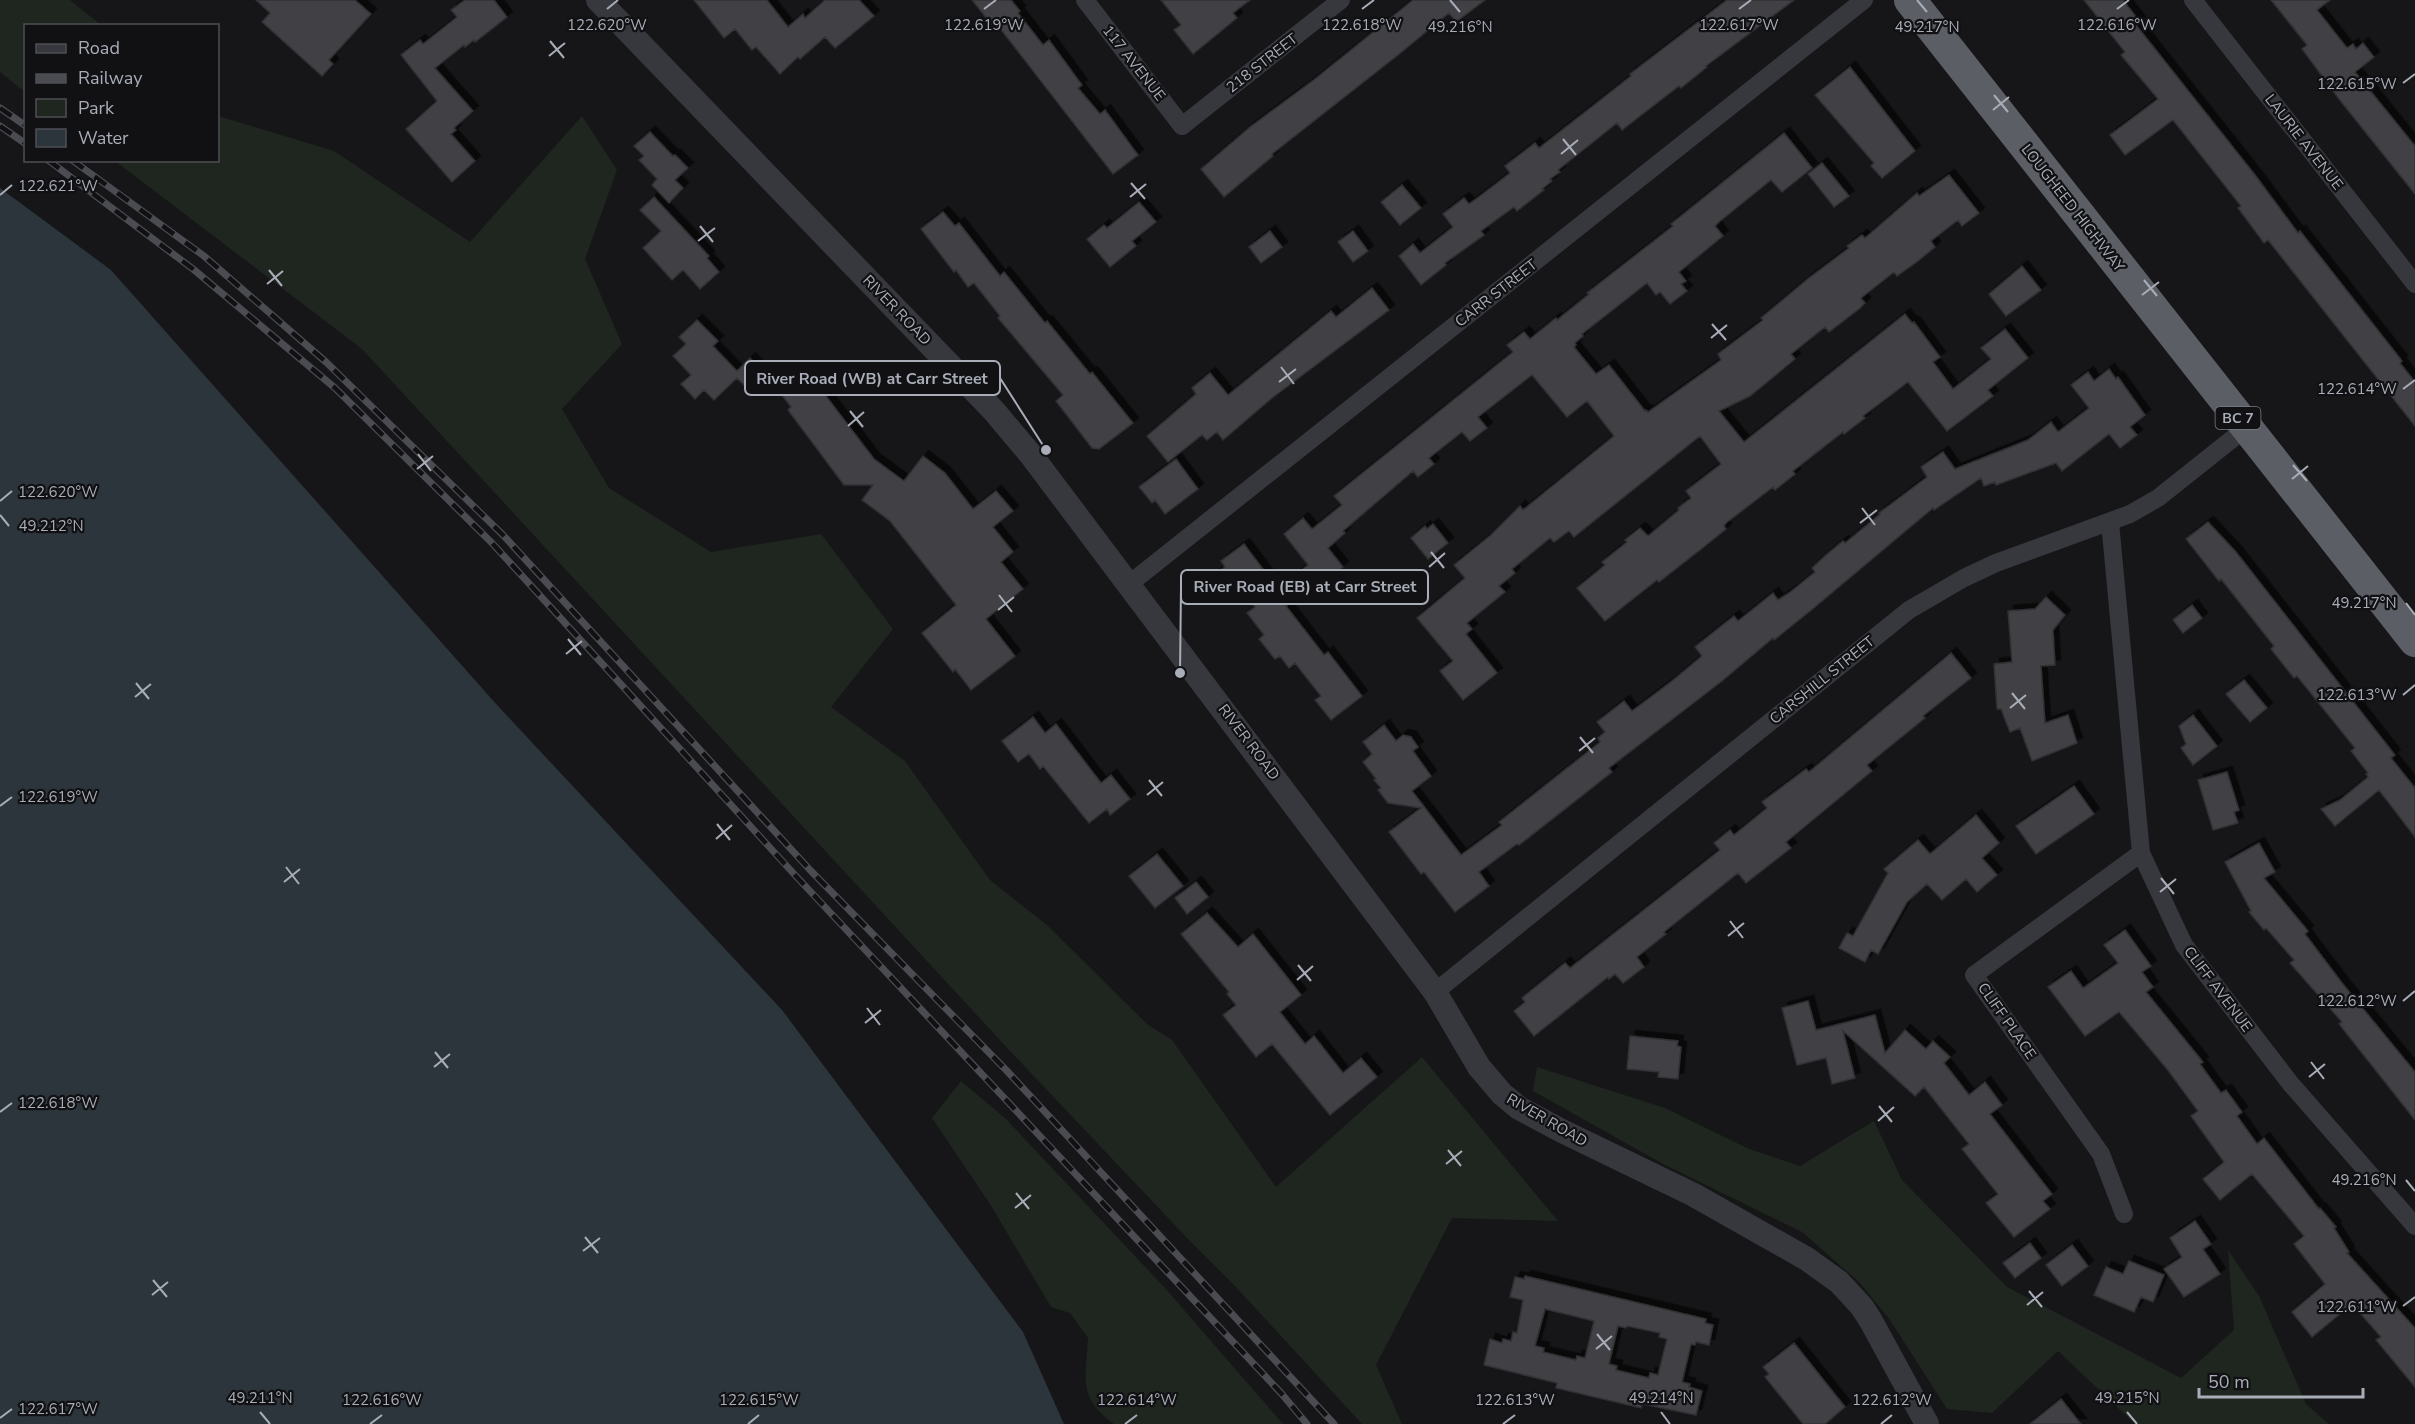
<svg xmlns="http://www.w3.org/2000/svg" width="2415" height="1424" viewBox="0 0 2415 1424" font-family="'Nunito Sans',sans-serif">
<style>
.green{fill:#1e261f}
.water{fill:#2c353c}
.building{fill:#404145;stroke:#303034;stroke-width:1.5;fill-rule:evenodd;filter:url(#shadow)}
.lines{fill:none;stroke-linecap:round;stroke-linejoin:round}
.minor{stroke:#37383d;stroke-width:18}
.tertiary{stroke:#37383d;stroke-width:24}
.trunk{stroke:#5b5e65;stroke-width:32}
.rail-casing{stroke:#4a4c52;stroke-width:7}
.rail{stroke:#111113;stroke-width:4.5;stroke-dasharray:14;stroke-linecap:butt}
.ticks{fill:none;stroke:#a8adb8;stroke-width:2}
.labels{text-anchor:middle;dominant-baseline:central;stroke-width:4.5;stroke-linejoin:round;paint-order:stroke}
.shield{fill:#111113;stroke:#7b7e86;stroke-width:1.5}
.shield-label{font-size:14px;font-weight:bold;fill:#a8adb8}
.street-label{font-size:15px;fill:#a8adb8;stroke:#111113}
.ticks-label{font-size:15px;text-anchor:middle;fill:#a8adb8;stroke:#111113;stroke-width:4.5;stroke-linejoin:round;paint-order:stroke}
.leader{fill:none;stroke:#a8adb8;stroke-width:2}
.callout-dot{fill:#a8adb8;stroke:#111113;stroke-width:2}
.callout{fill:#111113;stroke:#a8adb8;stroke-width:2}
.callout-label{font-size:16px;text-anchor:middle;font-weight:bold;fill:#a8adb8}
</style>
<defs>
<filter id="shadow"><feDropShadow dx="5.5" dy="-5.5" stdDeviation="0" flood-color="#0009"/></filter>
</defs>
<rect width="100%" height="100%" fill="#161618"/>
<path class="green" d="M0,0H70L101,25L26,26L25,92L0,72Z
M218,116L334,151L470,242L582,116L617,170L585,259L622,344L562,409L609,488L711,552L821,534L893,629L831,707L905,761L990,880L1048,926L1147,1024L1172,1040L1276,1187L1422,1057L1558,1221L1452,1218L1376,1365L1402,1424H1362L1234,1285L1188,1239L1010,1051L362,349L115,161L218,160Z
M1537,1067L1665,1108L1749,1149L1800,1166L1874,1121L1902,1180L2007,1287L2181,1378L2234,1330L2228,1250L2259,1296L2306,1404L2329,1424H2135L2058,1351L1992,1413L1947,1409L1890,1320L1859,1282L1802,1232L1665,1165L1533,1091Z
M961,1081L1006,1119L1165,1288L1283,1424H1114C1077,1397 1086,1379 1088,1338L1070,1313L1051,1307L990,1204L932,1118Z"/>
<path class="water" d="M0,188L111,270L497,705L782,1010L1023,1332L1064,1424H0Z"/>
<path class="building" d="M256,0H355L371,14L329,60L333,64L322,76L262,22L270,13Z
M465,0H494L507,17L475,42L474,40L465,47L464,45L435,68L473,111L454,128L456,130L451,134L475,161L452,182L406,129L437,101L401,55L420,40L423,44L457,17L451,10Z
M694,0H767L788,27L803,14L805,18L825,0H859L874,16L835,48L825,37L800,59L798,57L780,74L756,47L752,50L735,29L724,38Z
M972,0H1011L1020,11L1018,13L1043,45L1049,40L1082,85L1078,88L1100,114L1105,110L1138,155L1113,174L999,27L996,30Z
M1161,0H1250L1233,13L1237,18L1193,54L1174,30L1181,25Z
M1413,0H1485L1456,22L1449,13L1398,55L1272,154L1273,156L1224,197L1201,169L1250,127L1315,79Z
M1727,0H1794L1706,66L1707,67L1681,88L1679,86L1622,130L1617,123L1558,170L1560,172L1550,179L1552,181L1542,189L1544,190L1517,211L1514,207L1481,231L1484,235L1445,263L1446,265L1421,285L1399,256L1413,244L1420,253L1453,227L1443,214L1464,198L1469,204L1484,193L1510,173L1505,166L1535,143L1539,148L1631,76L1630,74Z
M2084,0H2123L2140,22L2136,25L2255,175L2298,233L2300,231L2402,361L2400,363L2415,382V426L2268,240L2264,243L2238,208L2241,206L2173,120L2125,155L2110,135L2158,99L2121,55L2125,52Z
M2271,0H2330L2317,10L2347,48L2353,44L2356,49L2363,43L2374,57L2355,72L2415,146V194L2339,99L2302,49L2307,45Z
M1850,67L1915,151L1882,178L1871,166L1874,163L1815,95Z
M650,132L673,156L675,155L688,168L675,180L683,188L669,203L652,185L657,179L639,160L644,156L634,146Z
M1784,133L1812,168L1782,192L1771,180L1719,222L1715,226L1723,236L1679,272L1686,281L1681,284L1687,291L1670,304L1660,292L1656,295L1647,283L1582,334L1583,336L1575,343L1576,345L1574,347L1596,374L1609,365L1645,411L1646,410L1648,412L1721,360L1718,354L1763,320L1761,318L1809,278L1849,248L1847,246L1862,235L1865,238L1917,193L1919,196L1949,175L1979,213L1962,226L1958,220L1931,241L1935,247L1918,261L1897,276L1894,272L1861,298L1865,303L1859,309L1829,332L1825,327L1791,354L1795,359L1766,383L1750,396L1719,411L1744,442L1905,314L1912,323L1914,322L1940,357L1933,362L1953,389L1991,359L1981,348L2005,329L2028,358L1988,390L1993,396L1947,431L1908,382L1863,416L1865,418L1844,434L1843,432L1793,471L1795,474L1775,490L1773,487L1726,523L1724,526L1726,529L1705,546L1659,582L1657,580L1605,621L1577,588L1605,565L1602,562L1627,542L1625,540L1640,528L1648,536L1679,510L1678,508L1691,498L1686,491L1721,464L1700,436L1574,537L1569,531L1554,542L1550,538L1512,569L1515,573L1499,586L1505,592L1467,623L1472,629L1466,634L1497,673L1463,700L1440,671L1453,661L1417,618L1465,578L1454,565L1491,535L1520,506L1523,510L1614,436L1587,401L1567,417L1532,375L1478,417L1487,428L1470,441L1462,432L1429,458L1434,464L1418,477L1413,471L1343,531L1345,533L1328,548L1343,567L1323,583L1320,579L1286,606L1324,655L1328,652L1362,696L1331,720L1315,700L1321,696L1295,663L1289,668L1280,656L1275,659L1259,639L1264,635L1247,613L1255,607L1235,581L1226,588L1215,574L1225,567L1221,561L1244,544L1278,589L1308,565L1284,534L1303,518L1312,529L1342,505L1334,496L1513,352L1507,345L1524,332L1530,339L1556,318L1557,320L1589,294L1587,293L1673,226L1671,224Z
M1822,163L1849,196L1834,207L1808,174Z
M1402,185L1421,208L1400,225L1381,202Z
M654,197L709,256L707,258L719,272L700,289L683,270L672,280L643,248L661,231L640,210Z
M1139,202L1156,222L1132,241L1136,246L1110,267L1087,239L1104,225L1107,228Z
M943,212L955,226L959,223L1000,276L1004,272L1045,323L1047,321L1090,374L1092,372L1133,423L1099,449L1092,448L1056,401L1063,395L998,318L1000,316L974,283L968,287L956,270L954,272L921,229Z
M1270,231L1282,247L1261,263L1249,247Z
M1353,231L1368,251L1353,262L1338,242Z
M2022,266L2041,290L2006,316L1989,294Z
M1372,288L1389,310L1272,398L1223,440L1217,432L1207,440L1202,435L1168,462L1147,436L1196,394L1192,388L1210,373L1228,395L1331,311L1336,317Z
M697,320L718,341L713,346L737,371L750,358L764,373L748,389L737,378L714,400L704,390L695,399L681,384L691,375L673,356L686,344L679,337Z
M2109,369L2116,379L2118,377L2145,415L2130,427L2137,435L2120,448L2109,434L2062,471L2056,463L1996,485L1995,482L1984,486L1981,478L1934,510L1933,508L1815,607L1774,640L1773,638L1722,681L1609,768L1612,772L1519,845L1517,844L1479,872L1489,886L1455,912L1424,872L1421,874L1389,832L1421,808L1388,803L1378,790L1381,788L1374,780L1376,779L1363,762L1372,754L1363,742L1384,725L1396,741L1403,735L1411,737L1418,747L1413,751L1431,776L1412,791L1461,855L1502,825L1499,822L1600,742L1598,738L1605,732L1597,722L1624,701L1632,711L1672,681L1702,656L1695,647L1734,616L1738,621L1773,593L1778,600L1789,593L1815,572L1812,568L1826,555L1843,541L1845,543L1880,514L1879,513L1927,477L1921,467L1943,452L1955,469L2028,440L2051,422L2058,432L2089,408L2071,385L2088,372L2094,381Z
M806,370L874,459L904,481L923,456L945,473L973,509L996,491L1013,511L993,527L1013,552L1001,562L1023,589L986,619L1015,656L971,690L955,669L953,672L922,633L956,605L890,521L862,500L873,485H844L788,410L791,407L779,391Z
M1176,459L1198,489L1165,514L1155,500L1152,503L1139,487Z
M2208,522L2236,552L2395,755L2391,758L2415,788V837L2379,790L2335,826L2321,809L2340,800L2368,777L2366,774L2368,773L2351,751L2355,748L2297,676L2294,678L2271,649L2274,646L2221,579L2219,581L2186,539Z
M1433,524L1448,543L1428,559L1411,538L1425,526L1427,529Z
M2046,597L2065,615L2053,630L2055,665L2041,666L2045,723L2068,715L2077,743L2032,761L2020,728L2010,732L2001,709H1997L1994,664L2012,662L2008,611L2035,609Z
M2192,605L2202,618L2183,633L2173,620Z
M1951,653L1971,678L1923,716L1925,718L1867,765L1872,771L1786,842L1791,848L1746,883L1738,873L1664,932L1666,934L1637,957L1644,967L1623,983L1615,974L1609,979L1608,977L1534,1036L1514,1011L1525,1002L1522,998L1565,963L1570,968L1720,850L1714,843L1730,830L1734,835L1767,808L1762,802L1806,769L1809,772Z
M2244,680L2267,708L2250,722L2226,694Z
M2193,715L2217,746L2193,765L2181,748L2186,744L2179,726Z
M1033,717L1045,733L1056,724L1101,783L1111,775L1130,799L1110,815L1107,809L1089,823L1043,766L1040,769L1029,754L1018,762L1002,741Z
M2227,772L2239,810L2234,812L2238,823L2213,830L2198,780Z
M2074,786L2094,814L2036,854L2016,826Z
M1976,815L1999,843L1982,858L1997,875L1977,892L1966,879L1942,900L1927,884L1907,902L1878,954L1871,950L1865,962L1839,948L1847,933L1853,936L1888,873L1884,869L1918,840L1930,854Z
M2259,843L2275,872L2264,878L2308,931L2305,934L2342,983L2415,1072V1120L2339,1024L2342,1022L2290,963L2294,960L2266,928L2264,930L2249,912L2251,911L2225,862Z
M1157,854L1183,886L1155,908L1129,876Z
M1196,882L1208,897L1187,914L1175,898Z
M1207,913L1238,947L1253,934L1301,995L1280,1012L1305,1044L1314,1036L1343,1073L1361,1058L1377,1077L1330,1115L1272,1044L1256,1057L1223,1015L1236,1005L1227,994L1229,992L1181,934Z
M2125,930L2151,966L2142,972L2153,987L2146,992L2203,1062L2200,1064L2221,1093L2226,1090L2242,1112L2237,1116L2257,1144L2264,1138L2319,1209L2320,1208L2336,1227L2334,1228L2349,1252L2347,1253L2415,1328V1387L2376,1340L2381,1337L2352,1304L2312,1337L2292,1312L2325,1284L2294,1244L2304,1236L2252,1174L2220,1200L2203,1179L2224,1162L2191,1116L2198,1111L2167,1069L2119,1012L2085,1036L2048,987L2071,971L2083,988L2118,963L2104,945Z
M1808,1001L1816,1030L1875,1015L1885,1053L1905,1030L1926,1049L1933,1041L1950,1057L1944,1063L1969,1095L1985,1082L2002,1105L1990,1114L2052,1194L2043,1201L2050,1209L2014,1237L1986,1203L1998,1194L1962,1149L1969,1144L1924,1087L1915,1096L1843,1031L1855,1078L1832,1084L1826,1058L1797,1065L1782,1008Z
M1630,1036L1678,1041L1677,1046L1681,1047L1678,1079L1658,1077L1659,1072L1627,1069Z
M2195,1221L2211,1244L2203,1249L2220,1274L2184,1297L2164,1269L2182,1257L2170,1238Z
M2030,1243L2041,1258L2015,1278L2003,1263Z
M2072,1245L2088,1266L2062,1286L2046,1265Z
M2129,1261L2164,1275L2153,1302L2141,1297L2134,1312L2094,1295L2106,1267L2123,1274Z
M1525,1276L1706,1319L1705,1323L1713,1325L1709,1345L1696,1342L1695,1345L1691,1344L1682,1382L1690,1384L1689,1387L1702,1391L1696,1415L1643,1404L1641,1408L1556,1388L1557,1383L1484,1365L1490,1339L1502,1343L1503,1339L1511,1341L1513,1332L1517,1333L1523,1300L1510,1297L1515,1277L1524,1279ZM1545,1309L1594,1321L1585,1358L1577,1356L1576,1360L1543,1352L1544,1348L1535,1346ZM1618,1326L1626,1328L1627,1326L1660,1333L1659,1337L1667,1339L1658,1375L1650,1373L1649,1378L1616,1370L1617,1366L1609,1364Z
M1794,1343L1845,1407L1825,1424H1803L1765,1377L1769,1374L1763,1367Z
M2061,1399L2081,1424H2030Z"/>
<g class="lines">
<path class="minor" d="M1085,0L1182,126L1341,0
M2193,0L2415,284
M2110,522L2141,853L2184,945L2290,1083L2415,1226
M1128,585L1864,0
M1435,992L1909,610L1964,578L1996,563L2130,514L2158,498L2246,428
M2124,1214L2101,1154L1974,975L2141,853"/>
<path class="tertiary" d="M598,0L994,411L1031,455L1435,992L1479,1067L1502,1094L1519,1108L1562,1131L1694,1195L1807,1259L1839,1282L1862,1307L1871,1321L1927,1424"/>
<path class="trunk" d="M1910,0L2415,641"/>
<g class="rail-casing">
<path id="rail" d="M0,108L26,126
M0,126L26,144
M48,160L193,269L335,388L492,543L794,874L1281,1393L1307,1424
M72,160L204,256L326,362L503,535L811,871L1008,1072L1334,1424"/>
</g>
<use href="#rail" class="rail"/>
</g>
<path class="ticks" d="M1450,0L1460,12M1917,0L1927,12M607,9L618,0M984,9L996,0M1362,9L1374,0M1739,9L1751,0M2117,9L2129,0M550,41L564,58M549,56L565,43M2403,83L2415,74M1994,95L2008,112M1993,110L2009,97M1563,139L1576,155M1561,154L1578,140M1131,183L1145,199M0,195L12,185M1130,197L1146,184M700,226L713,242M698,241L715,228M269,270L282,286M2144,280L2157,296M267,284L283,271M2142,295L2159,282M1712,324L1726,340M1711,338L1727,325M1281,367L1294,384M1279,382L1296,369M2403,389L2415,380M850,411L863,427M848,426L864,412M418,454L431,471M2293,465L2307,481M417,469L433,456M2292,479L2308,466M0,501L12,491M1862,508L1875,525M0,515L9,526M1860,523L1877,510M1431,552L1444,568M1429,567L1445,553M999,595L1012,612M2406,603L2415,615M998,610L1014,597M568,639L581,655M566,654L582,641M136,683L149,699M2012,693L2025,709M2403,695L2415,685M135,697L151,684M2010,708L2026,695M1580,737L1593,753M1579,751L1595,738M1149,780L1162,796M1147,795L1163,782M0,806L12,797M717,824L730,840M716,839L732,825M286,867L299,884M2161,878L2174,894M284,882L300,869M2160,892L2176,879M1730,921L1743,938M1728,936L1744,923M1298,965L1311,981M1297,980L1313,966M2403,1001L2415,991M867,1008L880,1025M865,1023L881,1010M435,1052L448,1068M2311,1062L2324,1079M434,1067L450,1054M2309,1077L2325,1064M1879,1106L1892,1122M0,1112L12,1103M1878,1121L1894,1107M1448,1150L1461,1166M1446,1164L1462,1151M2406,1180L2415,1191M1016,1193L1029,1209M1015,1208L1031,1195M585,1237L598,1253M583,1251L600,1238M153,1280L167,1297M2029,1291L2042,1307M152,1295L168,1282M2027,1305L2043,1292M2403,1306L2415,1297M1597,1334L1610,1350M1596,1349L1612,1336M260,1412L270,1424M1661,1412L1670,1424M2127,1412L2137,1424M0,1418L12,1409M370,1424L382,1415M748,1424L759,1415M1125,1424L1137,1415M1503,1424L1515,1415M1881,1424L1892,1415"/>
<g class="labels">
<rect class="shield" x="2215.5" y="407" width="45" height="22" rx="4.5"/>
<g class="shield-label">
<text x="2238" y="418">BC 7</text>
</g>
<g class="street-label">
<text transform="translate(1134 63) rotate(52)">117 AVENUE</text>
<text transform="translate(1262 63) rotate(-38)">218 STREET</text>
<text transform="translate(2304 142) rotate(52)">LAURIE AVENUE</text>
<text transform="translate(2073 208) rotate(52)">LOUGHEED HIGHWAY</text>
<text transform="translate(1496 293) rotate(-38)">CARR STREET</text>
<text transform="translate(897 310) rotate(46)">RIVER ROAD</text>
<text transform="translate(1822 680) rotate(-39)">CARSHILL STREET</text>
<text transform="translate(1249 742) rotate(53)">RIVER ROAD</text>
<text transform="translate(2218 989) rotate(53)">CLIFF AVENUE</text>
<text transform="translate(2007 1021) rotate(55)">CLIFF PLACE</text>
<text transform="translate(1547 1120) rotate(30)">RIVER ROAD</text>
</g>
</g>
<g class="ticks-label">
<text x="607" y="30">122.620°W</text>
<text x="984" y="30">122.619°W</text>
<text x="1362" y="30">122.618°W</text>
<text x="1739" y="30">122.617°W</text>
<text x="2117" y="30">122.616°W</text>
<text x="1460" y="32">49.216°N</text>
<text x="1927" y="32">49.217°N</text>
<text x="2357" y="89">122.615°W</text>
<text x="58" y="191">122.621°W</text>
<text x="2357" y="394">122.614°W</text>
<text x="58" y="497">122.620°W</text>
<text x="51" y="531">49.212°N</text>
<text x="2364" y="608">49.217°N</text>
<text x="2357" y="700">122.613°W</text>
<text x="58" y="802">122.619°W</text>
<text x="2357" y="1006">122.612°W</text>
<text x="58" y="1108">122.618°W</text>
<text x="2364" y="1185">49.216°N</text>
<text x="2357" y="1312">122.611°W</text>
<text x="260" y="1403">49.211°N</text>
<text x="1661" y="1403">49.214°N</text>
<text x="2127" y="1403">49.215°N</text>
<text x="382" y="1405">122.616°W</text>
<text x="759" y="1405">122.615°W</text>
<text x="1137" y="1405">122.614°W</text>
<text x="1515" y="1405">122.613°W</text>
<text x="1892" y="1405">122.612°W</text>
<text x="58" y="1414">122.617°W</text>
</g>
<path class="leader" d="M1046 450L1000 378M1180 673L1181 587"/>
<g class="callout-dot">
<circle cx="1046" cy="450" r="6"/>
<circle cx="1180" cy="673" r="6"/>
</g>
<g class="callout">
<rect x="745" y="361" width="255" height="34" rx="6"/>
<rect x="1181" y="570" width="247" height="34" rx="6"/>
</g>
<g class="callout-label">
<text x="872" y="384">River Road (WB) at Carr Street</text>
<text x="1305" y="592">River Road (EB) at Carr Street</text>
</g>
<rect x="24" y="24" width="195" height="138" fill="#111113" stroke="#4d4f55" stroke-width="1.5"/>
<rect x="36" y="44" width="30" height="9" fill="#37383d" stroke="#4d4f55" stroke-width="1.5"/>
<text x="78" y="54" font-size="18" fill="#a8adb8">Road</text>
<rect x="36" y="74" width="30" height="9" fill="#4a4c52" stroke="#4d4f55" stroke-width="1.5"/>
<text x="78" y="84" font-size="18" fill="#a8adb8">Railway</text>
<rect x="36" y="99" width="30" height="18" fill="#1e261f" stroke="#4d4f55" stroke-width="1.5"/>
<text x="78" y="114" font-size="18" fill="#a8adb8">Park</text>
<rect x="36" y="129" width="30" height="18" fill="#2c353c" stroke="#4d4f55" stroke-width="1.5"/>
<text x="78" y="144" font-size="18" fill="#a8adb8">Water</text>
<path d="M2199 1388v9h164v-9" fill="none" stroke="#a8adb8" stroke-width="3"/>
<text x="2208" y="1388" font-size="18" fill="#a8adb8" stroke="#111113" stroke-width="4.5" paint-order="stroke">50 m</text>
</svg>
